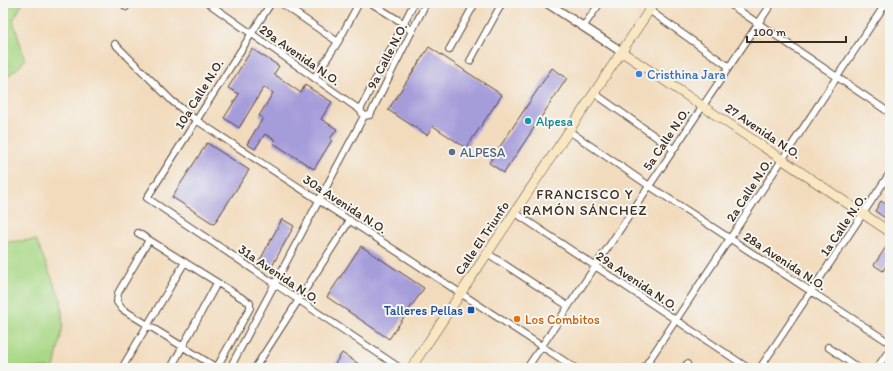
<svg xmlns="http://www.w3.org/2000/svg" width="893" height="371" viewBox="0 0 893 371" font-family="Itim,sans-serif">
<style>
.green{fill:#a9d885;stroke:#728152}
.building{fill:#a59cda}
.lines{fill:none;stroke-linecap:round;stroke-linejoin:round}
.minor-casing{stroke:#564536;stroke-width:8}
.tertiary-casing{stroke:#564536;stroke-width:10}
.secondary-casing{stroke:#564536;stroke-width:10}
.minor{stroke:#fff;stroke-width:6}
.tertiary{stroke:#fff;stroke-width:8}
.secondary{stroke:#f9e7c3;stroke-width:9}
.shop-dot{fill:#3f7fe0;stroke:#f6f6f2;stroke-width:1.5}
.culture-dot{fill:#0f9aa8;stroke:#f6f6f2;stroke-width:1.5}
.service-dot{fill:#5c6f8a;stroke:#f6f6f2;stroke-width:1.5}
.transit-dot{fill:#1a4fb4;stroke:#f6f6f2;stroke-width:1.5}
.food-dot{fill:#e8710a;stroke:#f6f6f2;stroke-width:1.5}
.labels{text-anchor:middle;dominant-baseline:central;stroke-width:4;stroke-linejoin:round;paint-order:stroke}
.street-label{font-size:13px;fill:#3b2a1e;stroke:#f6f6f2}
.shop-label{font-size:13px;fill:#366cbe;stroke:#f6f6f2;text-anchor:start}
.culture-label{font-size:13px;fill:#0d838f;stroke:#f6f6f2;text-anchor:start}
.service-label{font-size:13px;fill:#4e5e75;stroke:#f6f6f2;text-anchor:start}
.transit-label{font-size:13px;fill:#164399;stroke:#f6f6f2;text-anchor:end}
.food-label{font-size:13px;fill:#c56008;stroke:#f6f6f2;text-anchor:start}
.neighbourhood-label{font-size:14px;letter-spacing:1px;fill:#3b2a1e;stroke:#f6f6f2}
</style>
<rect width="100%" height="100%" fill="#f6f6f2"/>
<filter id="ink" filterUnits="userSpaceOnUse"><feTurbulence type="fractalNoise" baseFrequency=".025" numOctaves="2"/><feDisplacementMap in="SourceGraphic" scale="8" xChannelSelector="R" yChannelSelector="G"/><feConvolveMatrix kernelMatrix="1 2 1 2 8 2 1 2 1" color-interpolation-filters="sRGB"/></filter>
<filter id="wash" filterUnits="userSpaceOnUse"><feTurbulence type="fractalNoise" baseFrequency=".012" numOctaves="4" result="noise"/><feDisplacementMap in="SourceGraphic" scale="16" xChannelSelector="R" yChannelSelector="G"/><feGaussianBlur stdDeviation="0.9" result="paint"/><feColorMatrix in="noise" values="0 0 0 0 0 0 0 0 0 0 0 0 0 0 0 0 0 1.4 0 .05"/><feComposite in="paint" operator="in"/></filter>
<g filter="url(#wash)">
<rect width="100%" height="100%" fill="#f2dbbd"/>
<path class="green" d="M3,3H23L13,20L25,60L19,67L4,79Z
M36,240L61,300L63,326L54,368H3V242Z"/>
<g id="blocks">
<path class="building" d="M429,47L502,95L466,148L433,126L427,135L388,110Z
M252,49L279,66L274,74L301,93L305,85L332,102L321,119L337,129L330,139L332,140L314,169L273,143L275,140L265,134L255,149L247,144L263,118L259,116L273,93L264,87L239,128L224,118L239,94L228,88Z
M552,68L567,78L504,173L489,163Z
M207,143L249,170L214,224L172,197Z
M881,201L890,207V211L885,218L875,211Z
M282,219L294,226L271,268L259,262Z
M890,241V259L883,271L874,265Z
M361,246L424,288L389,339L327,297Z
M342,353L365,368H332Z"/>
</g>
</g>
<g filter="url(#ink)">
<use href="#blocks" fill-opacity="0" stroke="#564536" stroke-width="1"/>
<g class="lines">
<g class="minor-casing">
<path id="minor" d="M208,3L360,110
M271,3L147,198L400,368
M281,3L338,42
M371,3L403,23L412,32
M728,3L890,113
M126,7L128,3
M649,10L728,66
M583,27L600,3
M115,44L172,101L196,120L575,368
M449,50L475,3
M470,61L502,3
M314,78L338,42L359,3
M594,93L673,149
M364,116L370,115L426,3
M569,131L648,185L890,343
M514,212L748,368
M138,233L250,303V308L217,367L219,368
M149,240L118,293L117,302L122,309L217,368
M487,253L568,306
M828,347L858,368
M122,368L185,262
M171,368L217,283
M230,368L364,116L360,110L414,3
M255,368L350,220
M527,368L772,3
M644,368L886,3
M684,368L687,364
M760,368L890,173
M877,368L890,349"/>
</g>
<g class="tertiary-casing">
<path id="tertiary" d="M547,3L622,52"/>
</g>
<g class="secondary-casing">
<path id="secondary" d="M622,52L890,232
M411,368L654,3"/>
</g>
<use href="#minor" class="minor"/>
<use href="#tertiary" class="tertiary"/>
<use href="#secondary" class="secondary"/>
</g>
</g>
<circle class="shop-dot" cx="639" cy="74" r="4"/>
<circle class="culture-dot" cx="528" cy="121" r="4"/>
<circle class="service-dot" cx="452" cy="152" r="4"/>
<rect class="transit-dot" x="467" y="306" width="8" height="8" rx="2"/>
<circle class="food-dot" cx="517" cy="319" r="4"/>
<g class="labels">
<g class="street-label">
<text transform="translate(300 55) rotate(35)">29a Avenida N.O.</text>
<text transform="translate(387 56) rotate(-63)">9a Calle N.O.</text>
<text transform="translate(199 94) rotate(-58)">10a Calle N.O.</text>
<text transform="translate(763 131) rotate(34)">27 Avenida N.O.</text>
<text transform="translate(666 139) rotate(-56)">5a Calle N.O.</text>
<text transform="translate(749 190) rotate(-57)">2a Calle N.O.</text>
<text transform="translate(345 204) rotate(33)">30a Avenida N.O.</text>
<text transform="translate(843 225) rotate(-56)">1a Calle N.O.</text>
<text transform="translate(482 238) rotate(-56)">Calle El Triunfo</text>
<text transform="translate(785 261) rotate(33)">28a Avenida N.O.</text>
<text transform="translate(279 274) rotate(34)">31a Avenida N.O.</text>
<text transform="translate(637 281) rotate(34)">29a Avenida N.O.</text>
</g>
<g class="shop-label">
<text x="647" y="74">Cristhina Jara</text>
</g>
<g class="culture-label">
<text x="536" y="121">Alpesa</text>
</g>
<g class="service-label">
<text x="460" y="152">ALPESA</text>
</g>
<g class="transit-label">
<text x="463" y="310">Talleres Pellas</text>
</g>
<g class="food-label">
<text x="525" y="319">Los Combitos</text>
</g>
<g class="neighbourhood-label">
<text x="585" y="194">FRANCISCO Y<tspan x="585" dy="16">RAMÓN SÁNCHEZ</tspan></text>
</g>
</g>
<rect width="893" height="371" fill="none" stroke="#f6f6f2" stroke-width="16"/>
<path d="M747 36v6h99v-6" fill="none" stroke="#3b2a1e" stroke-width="2"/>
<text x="753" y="36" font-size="12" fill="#3b2a1e" stroke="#f6f6f2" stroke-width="3" paint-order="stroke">100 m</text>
</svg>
